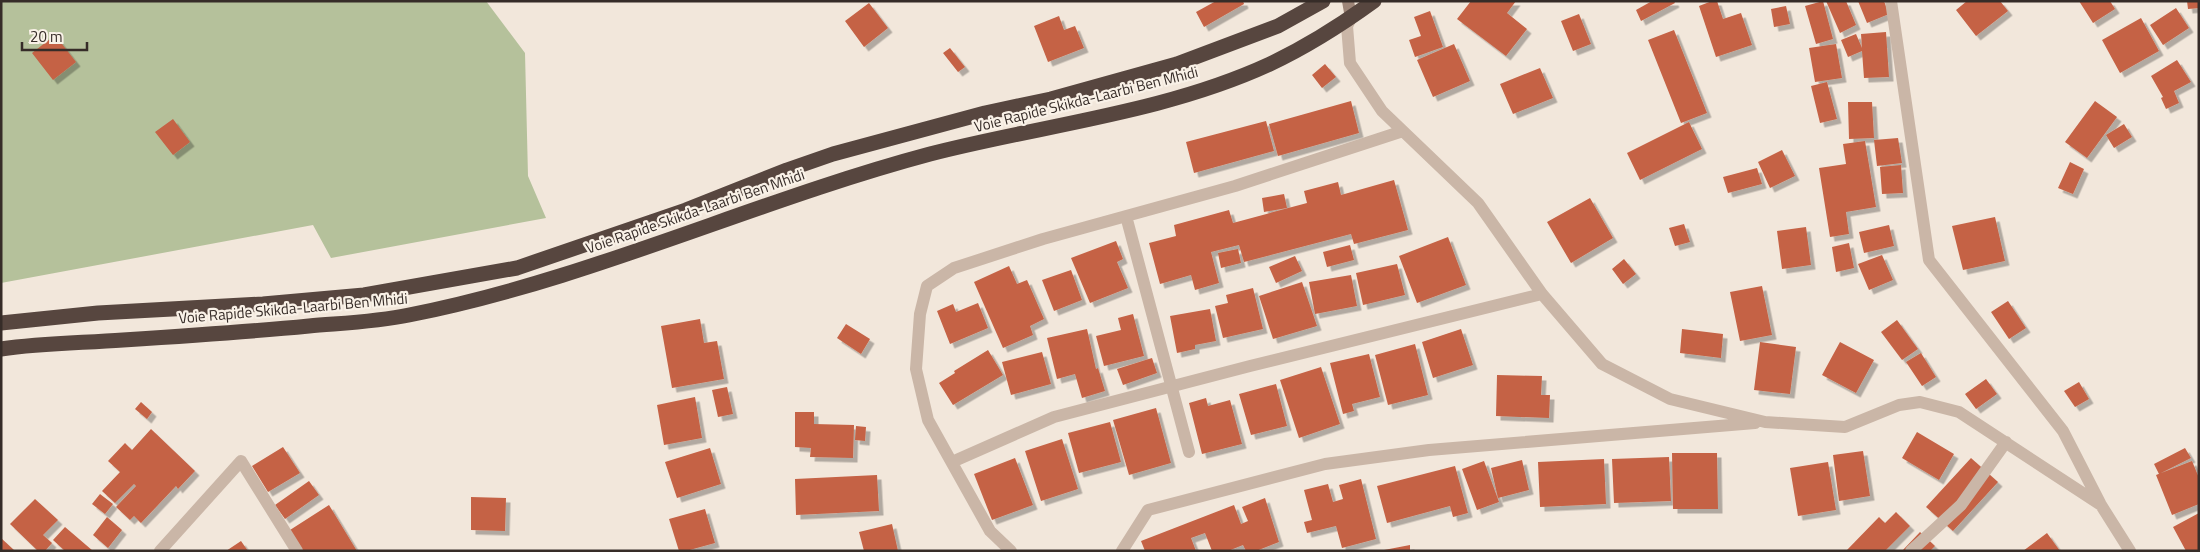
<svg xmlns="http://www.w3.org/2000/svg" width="2200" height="552" viewBox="0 0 2200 552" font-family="'Titillium Web',sans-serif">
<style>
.green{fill:#b5c19b}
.building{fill:#c56245;filter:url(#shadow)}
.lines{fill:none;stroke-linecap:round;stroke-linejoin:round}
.street{stroke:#cab6a7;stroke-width:12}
.secondary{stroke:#9d8578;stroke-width:12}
.highway{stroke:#57463f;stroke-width:15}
.labels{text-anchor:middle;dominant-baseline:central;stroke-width:4.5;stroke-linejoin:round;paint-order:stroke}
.street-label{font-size:15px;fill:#362c28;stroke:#f9f1e7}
</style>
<defs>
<filter id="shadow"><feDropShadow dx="4.5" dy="4.5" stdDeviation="0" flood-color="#0004"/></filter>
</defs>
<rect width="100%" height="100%" fill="#f2e7db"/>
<path class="green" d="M1,1H486L525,53L528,176L546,218L331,258L313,225L1,283Z"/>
<path class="building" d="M1216,1H1243L1244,4L1204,27L1196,12Z
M1471,1H1516L1507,13L1527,29L1506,56L1457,19Z
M1652,1H1674L1675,3L1641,21L1636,10Z
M1712,1H1717L1723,19L1741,13L1752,45L1716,57L1699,6Z
M1823,1L1833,39L1816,44L1805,6Z
M1826,1H1846L1856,25L1840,33Z
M1858,1H1884L1889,14L1867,23Z
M1967,1H2000L2008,11L1976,36L1956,10Z
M2079,1H2110L2115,9L2093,23Z
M2187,1H2199V8L2188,9Z
M869,3L888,28L864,47L845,21Z
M1786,6L1790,24L1774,27L1771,9Z
M2176,8L2189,28L2163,45L2150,25Z
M1430,11L1443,47L1415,57L1409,40L1421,36L1414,17Z
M1579,14L1591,44L1573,51L1561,21Z
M1059,16L1064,30L1075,26L1084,48L1048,62L1034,26Z
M2141,18L2159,51L2120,73L2102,40Z
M1674,30L1707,113L1681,123L1648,40Z
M1886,32L1889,77L1864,78L1862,51L1848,57L1841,40L1856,34L1862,48L1861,34Z
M55,35L76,62L53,80L32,53Z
M1454,44L1470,81L1433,97L1417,60Z
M1836,44L1842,78L1815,82L1809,48Z
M950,48L965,67L958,72L943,53Z
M2177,60L2191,82L2174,91L2179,103L2166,109L2161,98L2163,97L2151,76Z
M1325,64L1336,77L1322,88L1312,75Z
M1540,68L1553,98L1513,114L1500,84Z
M1827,82L1837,119L1820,123L1811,86Z
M1351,101L1359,133L1278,156L1269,124Z
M2095,101L2117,117L2087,158L2065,142Z
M1848,102H1872L1874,138L1849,139Z
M173,119L190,142L173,155L155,132Z
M1266,121L1274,151L1194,173L1186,142Z
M1689,122L1702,149L1640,180L1627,153Z
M2124,124L2132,137L2114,148L2106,135Z
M1898,138L1902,163L1877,166L1874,140Z
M1865,141L1876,207L1846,212L1849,234L1830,237L1819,168L1846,164L1843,144Z
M1782,150L1795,176L1770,188L1758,162Z
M2070,162L2084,169L2073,194L2058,188Z
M1901,165L1903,193L1882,194L1880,167Z
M1757,168L1762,184L1728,193L1723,177Z
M1394,180L1408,230L1354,244L1351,234L1244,262L1239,245L1211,252L1219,283L1195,290L1191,275L1160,284L1149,243L1176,236L1174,225L1229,210L1233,223L1307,203L1304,191L1338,182L1341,195Z
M1284,194L1287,208L1264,212L1262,198Z
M1590,198L1613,238L1571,263L1547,222Z
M1995,217L2005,261L1963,270L1952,226Z
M1684,224L1690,242L1675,246L1669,228Z
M1889,225L1894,246L1864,253L1859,232Z
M1806,227L1811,265L1782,269L1777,231Z
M1448,237L1466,285L1417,303L1399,256Z
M1116,241L1123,259L1117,262L1128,288L1090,303L1071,258Z
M1849,243L1854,268L1836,272L1832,247Z
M1350,245L1354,260L1327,267L1323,252Z
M1238,249L1241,263L1221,268L1218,253Z
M1882,255L1893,280L1869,290L1858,264Z
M1295,256L1302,271L1276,283L1269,267Z
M1624,259L1636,274L1623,284L1612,269Z
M1397,264L1405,295L1363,305L1356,273Z
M1009,266L1017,284L1027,280L1044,319L1030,326L1033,335L1003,348L974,282Z
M1071,270L1082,300L1054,311L1042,280Z
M1351,275L1357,306L1315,314L1309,282Z
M1302,282L1317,326L1273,339L1259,296Z
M1762,286L1772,335L1740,341L1730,292Z
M1253,288L1263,329L1223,338L1215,306L1228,303L1226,295Z
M2008,301L2026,328L2009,339L1991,312Z
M978,303L988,328L950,344L937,311L953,304L956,312Z
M1210,309L1216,341L1195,345V349L1177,353L1170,316Z
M1133,314L1144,356L1104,366L1096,336L1121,330L1118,318Z
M700,319L704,343L717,341L724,379L672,388L661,326Z
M1897,320L1918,349L1902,360L1881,332Z
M846,324L870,339L861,354L837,338Z
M1087,329L1096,369L1098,368L1105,391L1082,398L1075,374L1057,379L1047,338Z
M1461,329L1473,365L1433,378L1422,342Z
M1682,329L1723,334L1721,358L1680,353Z
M1760,342L1796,347L1790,394L1754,390Z
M1840,342L1874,360L1856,393L1822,375Z
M1415,344L1428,395L1388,405L1375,355Z
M988,350L1003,375L953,405L939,383L955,373L954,371Z
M1042,352L1051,384L1011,395L1002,362Z
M1921,353L1936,377L1922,386L1906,362Z
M1369,354L1380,397L1352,404L1354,411L1343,414L1330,363Z
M1152,358L1157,373L1123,385L1117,369Z
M1321,367L1340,424L1299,438L1280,380Z
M1497,375L1542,376L1541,395H1550L1549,418L1496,416Z
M1986,379L1997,394L1976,409L1965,394Z
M2079,382L2089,399L2075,407L2064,391Z
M1276,384L1287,426L1251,435L1239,394Z
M727,387L733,414L718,417L712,390Z
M695,397L702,438L664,445L657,405Z
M1206,398L1208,406L1230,400L1242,444L1202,454L1189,403Z
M141,402L152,412L147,419L135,409Z
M1156,408L1171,463L1129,475L1113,420Z
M795,412H814V424L854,425L853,458L810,457L811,448L795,447Z
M1110,422L1121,462L1079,473L1068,433Z
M856,426L866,427L865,441L855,440Z
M151,429L195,471L178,489L176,486L141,523L134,516L130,520L116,507L136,486L134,484L115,503L102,491L120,472L108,461L125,443L132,450Z
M1917,432L1954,454L1939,480L1902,458Z
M1062,439L1078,489L1041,501L1025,451Z
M283,447L300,473L268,492L252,466Z
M710,448L721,484L677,498L665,462Z
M2185,448L2191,458L2159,474L2154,464Z
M1863,451L1870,496L1839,501L1833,455Z
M1672,453H1717L1718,509H1673Z
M1669,457L1671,501L1614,503L1612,459Z
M1015,458L1033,505L992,520L974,474Z
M1971,458L1998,482L1953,531L1926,507Z
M1604,459L1606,504L1540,507L1538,462Z
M1522,460L1529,490L1498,498L1491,468Z
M1484,461L1499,502L1477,510L1462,469Z
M2192,461L2199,478V504L2172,515L2156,475Z
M1828,462L1836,510L1798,516L1790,468Z
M1455,466L1468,513L1453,517L1450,506L1387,523L1377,486Z
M877,475L879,511L796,515L795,479Z
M1361,479L1376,539L1342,548L1336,526L1307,533L1304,522L1312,520L1304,490L1328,484L1333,502L1343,499L1339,485Z
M309,481L319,495L285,519L275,505Z
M100,494L113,504L105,514L92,504Z
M471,497L506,498L505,531L471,530Z
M1265,498L1279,542L1256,551H1246L1243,545L1228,551H1212L1205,533L1191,538L1196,551H1145L1141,541L1234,505L1241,524L1248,521L1242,507Z
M35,499L58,520L43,535L52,543L45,551H38L10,524Z
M329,505L357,551H303L290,530Z
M705,509L715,543L686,551H679L669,519Z
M1896,512L1910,526L1885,551H1846L1879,517L1885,523Z
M2199,513V551H2186L2173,527Z
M107,517L122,530L108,548L93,535Z
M892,524L898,551H864L859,532Z
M65,527L93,551H65L53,540Z
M1920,532L1935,546L1930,551H1902Z
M2047,533L2060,551H2023Z
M1,538L15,551H1Z
M241,541L248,551H226Z
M1410,545V551H1384V550Z"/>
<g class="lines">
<path class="street" d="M1891,1L1929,260L2063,431L2100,503
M1351,18L1347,26L1350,63L1382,111L1478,203L1542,294L1602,364L1670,399L1765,422L1845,427L1899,405L1920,402L1959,412L2101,505L2130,551
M1126,216L1189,452
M952,462L1054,417L1250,366L1542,294
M160,551L241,461L297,551
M1011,551L990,531L928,420L916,369L920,314L927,286L954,268L1043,239L1235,186L1403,131
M1122,551L1148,510L1325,464L1429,450L1755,423
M1911,551L1961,505L2006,442"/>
<path class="secondary" d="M1348,1L1351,18"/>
<path class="highway" d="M1,323L98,313L263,304L364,295L517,268L686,210L787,170L833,154L985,113L1051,99L1177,64L1278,26L1323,1
M1,349C42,343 82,343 123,340C185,336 247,332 309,326C343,323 376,322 409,315C588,280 754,201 930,154C1042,125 1164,113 1270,64C1306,47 1341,25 1374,1"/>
</g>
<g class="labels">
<g class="street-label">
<text transform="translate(1086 99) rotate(-14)">Voie Rapide Skikda-Laarbi Ben Mhidi</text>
<text transform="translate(695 211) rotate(-19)">Voie Rapide Skikda-Laarbi Ben Mhidi</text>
<text transform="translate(293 308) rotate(-5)">Voie Rapide Skikda-Laarbi Ben Mhidi</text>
</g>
</g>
<rect width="2200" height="552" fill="none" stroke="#362c28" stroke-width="5"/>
<path d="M22 42v8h65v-8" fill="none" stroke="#362c28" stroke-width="2.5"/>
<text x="30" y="42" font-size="15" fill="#362c28" stroke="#f9f1e7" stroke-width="4" paint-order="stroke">20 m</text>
</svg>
